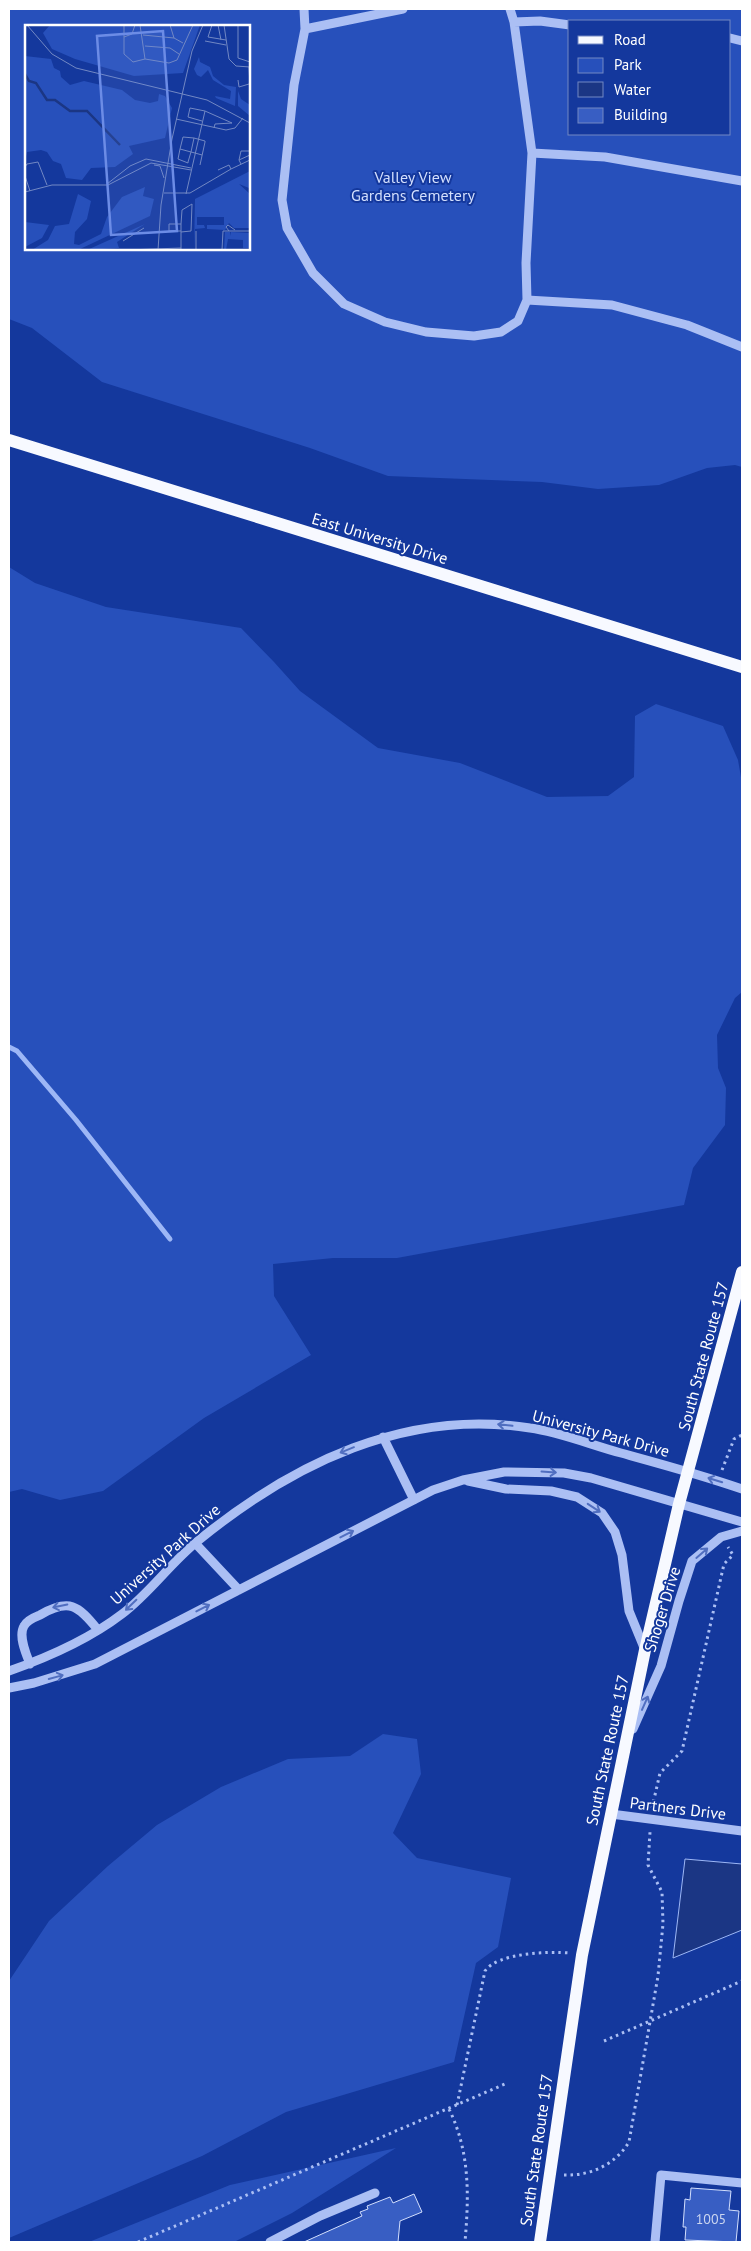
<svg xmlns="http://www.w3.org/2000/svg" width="751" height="2251" viewBox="0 0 751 2251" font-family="'PT Sans',sans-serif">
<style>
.green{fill:#2750bb;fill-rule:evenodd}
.water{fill:#1b3684;stroke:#9db7f6}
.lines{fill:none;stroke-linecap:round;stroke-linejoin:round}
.stream{stroke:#9db7f6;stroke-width:5}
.building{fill:#385ec3;stroke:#d3dffd}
.path{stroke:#abbff4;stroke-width:3;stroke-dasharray:2.5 4;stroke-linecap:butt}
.minor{stroke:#abbff4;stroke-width:9}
.major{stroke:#f7f9ff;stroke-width:12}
.oneway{stroke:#506ec0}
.labels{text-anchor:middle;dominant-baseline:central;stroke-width:4;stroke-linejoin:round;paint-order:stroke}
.number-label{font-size:14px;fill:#cdd7f0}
.park-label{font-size:16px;fill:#d3dffd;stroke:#14389d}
.street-label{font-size:16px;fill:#fff;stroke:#14389d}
.inset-river{fill:none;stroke:#1b3684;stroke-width:2.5}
.inset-road{fill:none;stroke:#7288c4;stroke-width:1}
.view{fill:#6c8ce6;fill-opacity:0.15;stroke:#6c8ce6;stroke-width:2.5}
.inset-edge{fill:none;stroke:#fff;stroke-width:2.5}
</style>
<rect width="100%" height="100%" fill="#14389d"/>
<path class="green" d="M9,9H742V467L735,465L707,468L659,485L598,489L542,482L388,476L310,448L102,382L32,328L9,319ZM570,21H730V134H570ZM26,26H249V249H26Z
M9,567L35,583L106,607L241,628L274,662L300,691L378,748L460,763L547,797L608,796L634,777L635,716L656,704L723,726L738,760L742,783V992L735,998L717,1035L718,1068L726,1088L725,1125L693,1168L684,1205L397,1258H333L273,1264L274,1296L311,1355L204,1418L103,1491L60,1500L22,1489L9,1492Z
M383,1734L417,1739L421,1774L393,1833L417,1858L511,1878L498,1947L476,1963L454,2062L286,2112L202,2156L9,2238V1981L49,1921L108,1866L157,1825L221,1787L288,1759L350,1756Z
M396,2148L292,2213L234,2242H89L230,2185Z"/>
<path class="water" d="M685,1859L742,1864V1930L673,1958Z"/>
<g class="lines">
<path class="stream" d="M9,1047L17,1051L76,1120L170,1239"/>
</g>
<path class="building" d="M691,2188L731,2191L729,2210L739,2211L736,2242L685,2240L686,2227H683L685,2199L690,2200Z
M414,2194L422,2212L400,2221L398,2242H304L362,2216L360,2212L368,2209L367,2206L390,2197L393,2203Z"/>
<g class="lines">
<path class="path" d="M722,1470L734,1439L742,1435
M652,1808L660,1773L682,1751L724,1564L733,1555L728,1547
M604,2041L742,1981
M457,2105L485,1971C497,1953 549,1951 570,1953
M449,2109C470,2152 469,2195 465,2242
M564,2175C590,2176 615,2165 629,2142L658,1976L663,1924L662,1892L648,1865L650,1832
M138,2242L505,2084"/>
<path class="minor" d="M304,9L305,29L294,85L282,200L287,228L313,273L344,304L385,322L426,332L474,336L501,332L518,321L527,300
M510,9L514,22L532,153L526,263L527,300L612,305L687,325L742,347
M514,22L540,21L570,25
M305,29L403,9
M730,38L742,41
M532,153L605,157L742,181
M383,1437L414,1500
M468,1481L506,1489L551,1491L577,1497L602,1513L615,1532L622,1555L629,1611L645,1650
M195,1543L239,1590
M30,1664C26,1654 18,1636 24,1626C27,1620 35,1617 40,1615C69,1598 78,1605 98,1630
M9,1671C49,1657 88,1640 122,1614C150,1593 171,1562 199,1540C292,1464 406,1408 530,1428C560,1432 591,1445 621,1453C661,1464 702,1475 742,1489
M9,1688L34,1683L95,1664L433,1490L463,1480L504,1472L564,1473L591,1478L742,1522
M633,1729L661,1666L679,1601L692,1561L721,1537L742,1531
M611,1814L742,1831
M270,2242L320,2216L375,2193
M655,2242L661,2175L742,2183"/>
<path class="major" d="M9,440L742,667
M540,2242L582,1955L645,1650L679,1504L742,1272"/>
</g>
<defs><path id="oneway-shaft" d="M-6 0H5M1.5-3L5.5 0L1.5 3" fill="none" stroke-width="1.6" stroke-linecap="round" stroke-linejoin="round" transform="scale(1.25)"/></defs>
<g class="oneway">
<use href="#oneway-shaft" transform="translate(505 1425) rotate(-174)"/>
<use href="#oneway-shaft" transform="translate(347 1450) rotate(158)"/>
<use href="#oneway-shaft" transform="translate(549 1472) rotate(4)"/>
<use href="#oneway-shaft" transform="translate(715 1480) rotate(-163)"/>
<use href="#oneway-shaft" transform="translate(594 1508) rotate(33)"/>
<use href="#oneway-shaft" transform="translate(347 1534) rotate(-27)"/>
<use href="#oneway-shaft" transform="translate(702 1553) rotate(-41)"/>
<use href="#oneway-shaft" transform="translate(131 1605) rotate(136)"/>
<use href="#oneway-shaft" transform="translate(60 1606) rotate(168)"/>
<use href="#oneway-shaft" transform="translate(203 1608) rotate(-27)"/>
<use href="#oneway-shaft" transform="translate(56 1677) rotate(-15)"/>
<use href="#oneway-shaft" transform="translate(645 1703) rotate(-66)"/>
</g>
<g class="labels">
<g class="number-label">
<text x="711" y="2219">1005</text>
</g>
<g class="park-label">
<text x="413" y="177">Valley View<tspan x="413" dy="18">Gardens Cemetery</tspan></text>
</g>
<g class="street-label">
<text transform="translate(380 538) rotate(17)">East University Drive</text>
<text transform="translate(703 1356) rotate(-75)">South State Route 157</text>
<text transform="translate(601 1433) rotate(15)">University Park Drive</text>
<text transform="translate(165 1554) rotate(-42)">University Park Drive</text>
<text transform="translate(662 1609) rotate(-73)">Shoger Drive</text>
<text transform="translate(607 1750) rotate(-78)">South State Route 157</text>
<text transform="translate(678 1808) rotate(7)">Partners Drive</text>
<text transform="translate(536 2150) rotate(-82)">South State Route 157</text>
</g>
</g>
<g transform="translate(25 25)">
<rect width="225" height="225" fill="#14389d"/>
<path d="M25,0H175L158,48L109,51L50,34L27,24L18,8ZM0,31L26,34L29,43L35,46L36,52L45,60L59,56L97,65L110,75L125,78L133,76L134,69L140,71L147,83L140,113L104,121L108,129L90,142L66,143L57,155L41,153L36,139L28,136L22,127L16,125L2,127L0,136ZM174,32L175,37L185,42L188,51L199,60L211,62L210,81L191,73L190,71L205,74L206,66L188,55L183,45L176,52L172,50L169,44ZM213,66L216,74L225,80V91L213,81ZM225,146V173L224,163L214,159L224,168L225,203H209L204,198L200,205L182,204V200H199V192H172V200H179L180,203L170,204L169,225L170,174ZM120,162L118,171L129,174L125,191L53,225H7L23,215L30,201L44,199L53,169L66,176L62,194L50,207L49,219L54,220L76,209L82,192L97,172ZM0,197L24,200L17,213L0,222ZM120,199L92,217L94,223L62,225ZM200,207H205V211L206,207L225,208V223H218V215L203,214L201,225H199Z" fill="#2750bb"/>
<path class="inset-river" d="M0,49L4,56L11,58L22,75H30L45,86H62L95,120"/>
<path class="inset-road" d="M2,0L27,29L51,43L182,75L225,98M99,0V29L108,37L120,34M115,0L120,34L144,38L152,35L168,0M145,0L149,13L158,18M187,0L183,12L201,15M193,0L196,15M199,0L204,34L211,41L225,42M213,0V33L225,37M118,10L149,13M99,12L107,9L110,0M180,16L201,20M120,21L145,23L154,29M224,42L225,61M213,55L214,62L224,59M151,94L201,105L210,103L218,93M177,96L163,92L165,83L180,86M155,124L158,112L169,113M214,135L216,126H225M216,139L214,135L225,130M129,140L135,141L139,153M175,140L180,117V116L169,113L166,127L163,137V138L153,134L155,124L166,127L170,128L177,130M0,142L2,139L13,137L22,160M206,144L225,135M0,151L5,166M82,159L105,141L121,134L166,143M0,167L27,160H83L126,138L166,145M139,168H165L206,144L204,140L193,145M161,169L180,86L207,98L190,99L189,103M156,206H144V199H156M204,206L201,202L203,200L210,205M98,216L119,203M101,225L156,223M133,225L136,180L147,114L167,26L178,0M156,225V199L157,185L167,179L166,206L156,207M171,225V206M197,225L198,206H225"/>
<path class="view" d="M138,6L152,206L86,210L72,11Z"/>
<rect width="225" height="225" class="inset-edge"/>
</g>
<rect width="751" height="2251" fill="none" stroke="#ffffff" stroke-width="20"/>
<rect x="568" y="20" width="162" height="115" fill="#14389d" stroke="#7288c4"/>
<rect x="578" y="36" width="25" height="8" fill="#f7f9ff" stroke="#7288c4"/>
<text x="614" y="45" font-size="15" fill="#ffffff">Road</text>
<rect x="578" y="58" width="25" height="15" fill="#2750bb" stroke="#7288c4"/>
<text x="614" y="70" font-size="15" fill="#ffffff">Park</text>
<rect x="578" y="82" width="25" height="15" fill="#1b3684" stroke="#7288c4"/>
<text x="614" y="95" font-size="15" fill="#ffffff">Water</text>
<rect x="578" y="108" width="25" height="15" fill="#385ec3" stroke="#7288c4"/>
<text x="614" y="120" font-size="15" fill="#ffffff">Building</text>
</svg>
